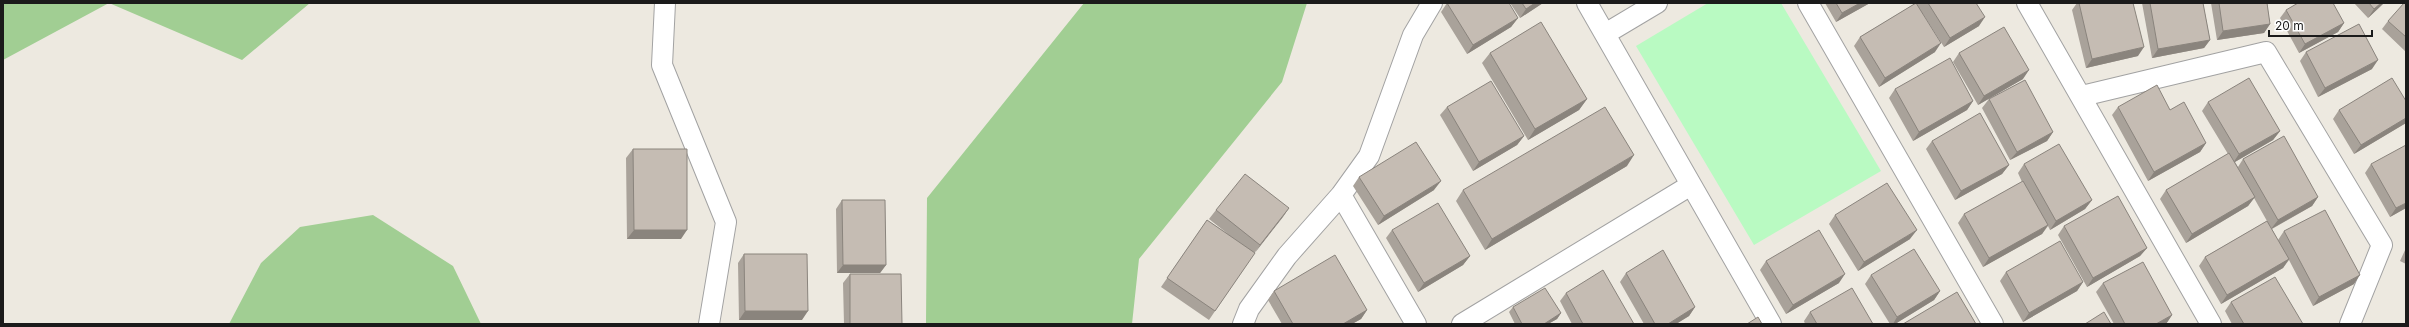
<svg xmlns="http://www.w3.org/2000/svg" width="2409" height="327" viewBox="0 0 2409 327" font-family="Inter,sans-serif">
<style>
.forest{fill:#a1ce93}
.park{fill:#b9fac2}
.lines{fill:none;stroke-linecap:round;stroke-linejoin:round}
.lane-casing{stroke:#a2a2a2;stroke-width:22}
.lane{stroke:#fff;stroke-width:20}
.wall{fill:#a9a29a}
.shaded-wall{fill:#8a847d}
.building{fill:#c5bcb3;stroke:#8a847d}
</style>
<rect width="100%" height="100%" fill="#ede9e0"/>
<path class="forest" d="M3,3H310L242,60L109,3L3,60Z
M1084,3H1307L1282,82L1139,259L1132,324H926L927,198Z
M373,215L453,266L481,324H229L261,263L300,227Z"/>
<path class="park" d="M1708,3H1781L1881,171L1754,245L1636,46Z"/>
<g class="lines">
<g class="lane-casing">
<path id="lane" d="M665,3L662,65L726,222L709,324
M1587,3L1771,324
M1808,3L1993,324
M2027,3L2211,324
M1605,34L1657,3
M2082,96L2266,52L2382,245L2350,324
M1341,195L1416,324
M1243,324L1249,309L1287,256L1341,195L1369,156L1413,35L1432,3
M1462,324L1691,185"/>
</g>
<use href="#lane" class="lane"/>
</g>
<path class="wall" d="M1447,3L1518,18L1511,27L1467,54L1441,12Z
M1510,3H1543L1520,18Z
M1825,3H1870L1836,22Z
M1916,3H1976L1979,26L1944,47L1923,14L1935,52L1879,87L1854,46L1860,37Z
M2077,3H2133L2138,56L2086,68L2072,10Z
M2142,3H2203L2210,40L2204,48L2152,58Z
M2211,3H2267L2270,24L2264,33L2217,40Z
M2354,3H2384L2368,18Z
M2406,3V52L2382,29L2388,21Z
M2286,10L2344,23L2338,32L2299,53L2280,18Z
M2306,52L2372,69L2318,97L2300,61Z
M1490,53L1587,99L1579,110L1528,140L1482,63Z
M1959,53L2023,79L1978,105L1953,62Z
M1895,89L1973,101L1967,110L1913,141L1889,98Z
M1989,99L2053,132L2047,141L2010,160L1982,108Z
M2406,101V123L2354,154L2333,119L2339,110Z
M2208,102L2280,131L2273,140L2235,162L2238,167L2243,159L2318,197L2312,206L2272,229L2278,240L2284,231L2354,284L2313,306L2289,260L2283,268L2221,304L2199,266L2205,257L2267,221L2254,198L2248,206L2186,243L2160,199L2166,190L2228,154L2202,111Z
M1447,107L1524,136L1517,145L1473,171L1440,115Z
M2118,107L2170,110L2206,143L2200,152L2148,181L2112,115Z
M1932,141L2009,165L2002,174L1955,200L1926,149Z
M633,149L681,239H627L626,158Z
M2024,164L2092,200L2085,209L2050,230L2048,226L2042,234L1983,267L1958,223L1964,214L2022,182L2018,173Z
M2371,164L2406,208L2390,217L2365,173Z
M1627,166L1485,250L1456,201L1463,190Z
M1359,177L1434,190L1378,225L1353,186Z
M842,200L886,265L880,273H837L836,209Z
M1289,208L1255,252L1209,320L1161,287L1207,220L1228,234L1209,219L1216,210Z
M1835,215L1910,239L1858,271L1829,224Z
M2064,226L2147,248L2140,256L2087,287L2058,235Z
M1392,230L1470,256L1463,265L1418,292L1386,238Z
M2406,248V264L2400,261Z
M744,254L802,320H739L738,263Z
M1766,261L1839,283L1786,314L1760,270Z
M2006,272L2083,282L2077,291L2023,322L2000,281Z
M1626,273L1695,307L1689,316L1676,324H1644L1620,282Z
M850,274L902,324H844L843,283Z
M1871,275L1940,291L1934,300L1895,324H1890L1865,284Z
M2103,283L2172,315L2166,324H2114L2096,292Z
M1274,291L1367,310L1361,319L1352,324H1282L1268,300Z
M1566,293L1634,324H1572L1560,301Z
M2231,302L2303,324H2232L2225,311Z
M1513,307L1561,313L1557,319L1548,324H1515L1509,312Z
M1810,312L1873,324H1805L1804,321Z"/>
<path class="shaded-wall" d="M1535,3H1543L1520,18L1526,9Z
M1860,3H1870L1836,22L1842,13Z
M2381,3H2384L2368,18L2374,9Z
M1985,17L1979,26L1944,47L1950,38Z
M1518,18L1511,27L1467,54L1473,45Z
M2344,23L2338,32L2299,53L2305,44Z
M2270,24L2264,33L2217,40L2223,31Z
M2210,40L2204,48L2152,58L2158,49Z
M1941,43L1935,52L1879,87L1885,78Z
M2144,47L2138,56L2086,68L2092,59Z
M2378,60L2372,69L2318,97L2325,88Z
M2029,70L2023,79L1978,105L1984,96Z
M1587,99L1579,110L1528,140L1535,129Z
M1973,101L1967,110L1913,141L1919,132Z
M2406,118V123L2354,154L2361,145Z
M2280,131L2273,140L2233,163L2239,154Z
M2053,132L2047,141L2010,160L2017,152Z
M1524,136L1517,145L1473,171L1479,162Z
M2206,143L2200,152L2148,181L2154,172Z
M1634,155L1627,166L1485,250L1492,239Z
M2009,165L2002,174L1955,200L1961,191Z
M1441,181L1434,190L1378,225L1384,216Z
M2255,197L2248,206L2186,243L2192,234Z
M2318,197L2312,206L2271,229L2278,220Z
M2092,200L2085,209L2050,230L2056,221Z
M2406,203V208L2390,217L2396,208Z
M1289,208L1283,217L1254,254L1260,245Z
M2048,225L2042,234L1983,267L1989,258Z
M634,230H687L681,239H627Z
M1917,230L1910,239L1858,271L1864,262Z
M2147,248L2140,256L2087,287L2093,278Z
M1470,256L1463,265L1418,292L1424,283Z
M2289,259L2283,268L2221,304L2227,295Z
M843,265H886L880,273H837Z
M1845,274L1839,283L1786,314L1793,305Z
M2360,275L2354,284L2313,306L2319,297Z
M2083,282L2077,291L2023,322L2029,313Z
M1940,291L1934,300L1895,324H1893L1897,317Z
M1695,307L1689,316L1676,324H1668Z
M1367,310L1361,319L1352,324H1343Z
M745,311H808L802,320H739Z
M1561,313L1557,319L1548,324H1544Z
M2172,315L2166,324H2156Z"/>
<path class="building" d="M1447,3H1509L1518,18L1473,45Z
M1522,3H1535L1526,9Z
M1836,3H1860L1842,13Z
M1916,3L1941,43L1885,78L1860,37Z
M1928,3H1976L1985,17L1950,38Z
M2079,3H2133L2144,47L2092,59Z
M2150,3H2203L2210,40L2158,49Z
M2219,3H2267L2270,24L2223,31Z
M2298,3H2333L2344,23L2305,44L2286,10Z
M2369,3H2381L2374,9Z
M2404,3H2406V37L2388,21Z
M1541,22L1587,99L1535,129L1490,53Z
M2359,24L2378,60L2325,88L2306,52Z
M2004,27L2029,70L1984,96L1959,53Z
M1950,58L1973,101L1919,132L1895,89Z
M2249,78L2280,131L2239,154L2208,102Z
M2392,78L2406,101V118L2361,145L2339,110Z
M2025,80L2053,132L2017,152L1989,99Z
M1491,81L1524,136L1479,162L1447,107Z
M2157,85L2170,110L2184,102L2206,143L2154,172L2118,107Z
M1605,107L1634,155L1492,239L1463,190Z
M1980,113L2009,165L1961,191L1932,141Z
M2284,136L2318,197L2278,220L2243,159Z
M1416,142L1441,181L1384,216L1359,177Z
M2059,144L2092,200L2056,221L2024,164Z
M2406,145V203L2396,208L2371,164Z
M633,149H687V230H634Z
M2229,153L2255,197L2192,234L2166,190Z
M1245,174L1289,208L1260,245L1216,210Z
M2023,181L2048,225L1989,258L1964,214Z
M1887,183L1917,230L1864,262L1835,215Z
M2118,196L2147,248L2093,278L2064,226Z
M842,200H885L886,265H843Z
M1438,203L1470,256L1424,283L1392,230Z
M2325,210L2360,275L2319,297L2284,231Z
M1207,220L1255,253L1215,311L1167,278Z
M2267,221L2289,259L2227,295L2205,257Z
M1819,230L1845,274L1793,305L1766,261Z
M2060,241L2083,282L2029,313L2006,272Z
M1914,249L1940,291L1897,317L1871,275Z
M1663,250L1695,307L1668,324H1655L1626,273Z
M744,254H807L808,311H745Z
M1335,255L1367,310L1343,324H1293L1274,291Z
M2143,262L2172,315L2156,324H2125L2103,283Z
M1603,270L1634,324H1583L1566,293Z
M850,274H901L902,324H850Z
M2275,277L2303,324H2244L2231,302Z
M1545,288L1561,313L1544,324H1522L1513,307Z
M1852,288L1873,324H1817L1810,312Z
M1957,292L1976,324H1903Z
M2104,312L2111,324H2085Z
M1758,317L1762,324H1747Z"/>
<rect width="2409" height="327" fill="none" stroke="#1b1b1b" stroke-width="8"/>
<path d="M2269 30v6h103v-6" fill="none" stroke="#1b1b1b" stroke-width="2"/>
<text x="2275" y="30" font-size="12" fill="#1b1b1b" stroke="#ffffff" stroke-width="3" paint-order="stroke">20 m</text>
</svg>
